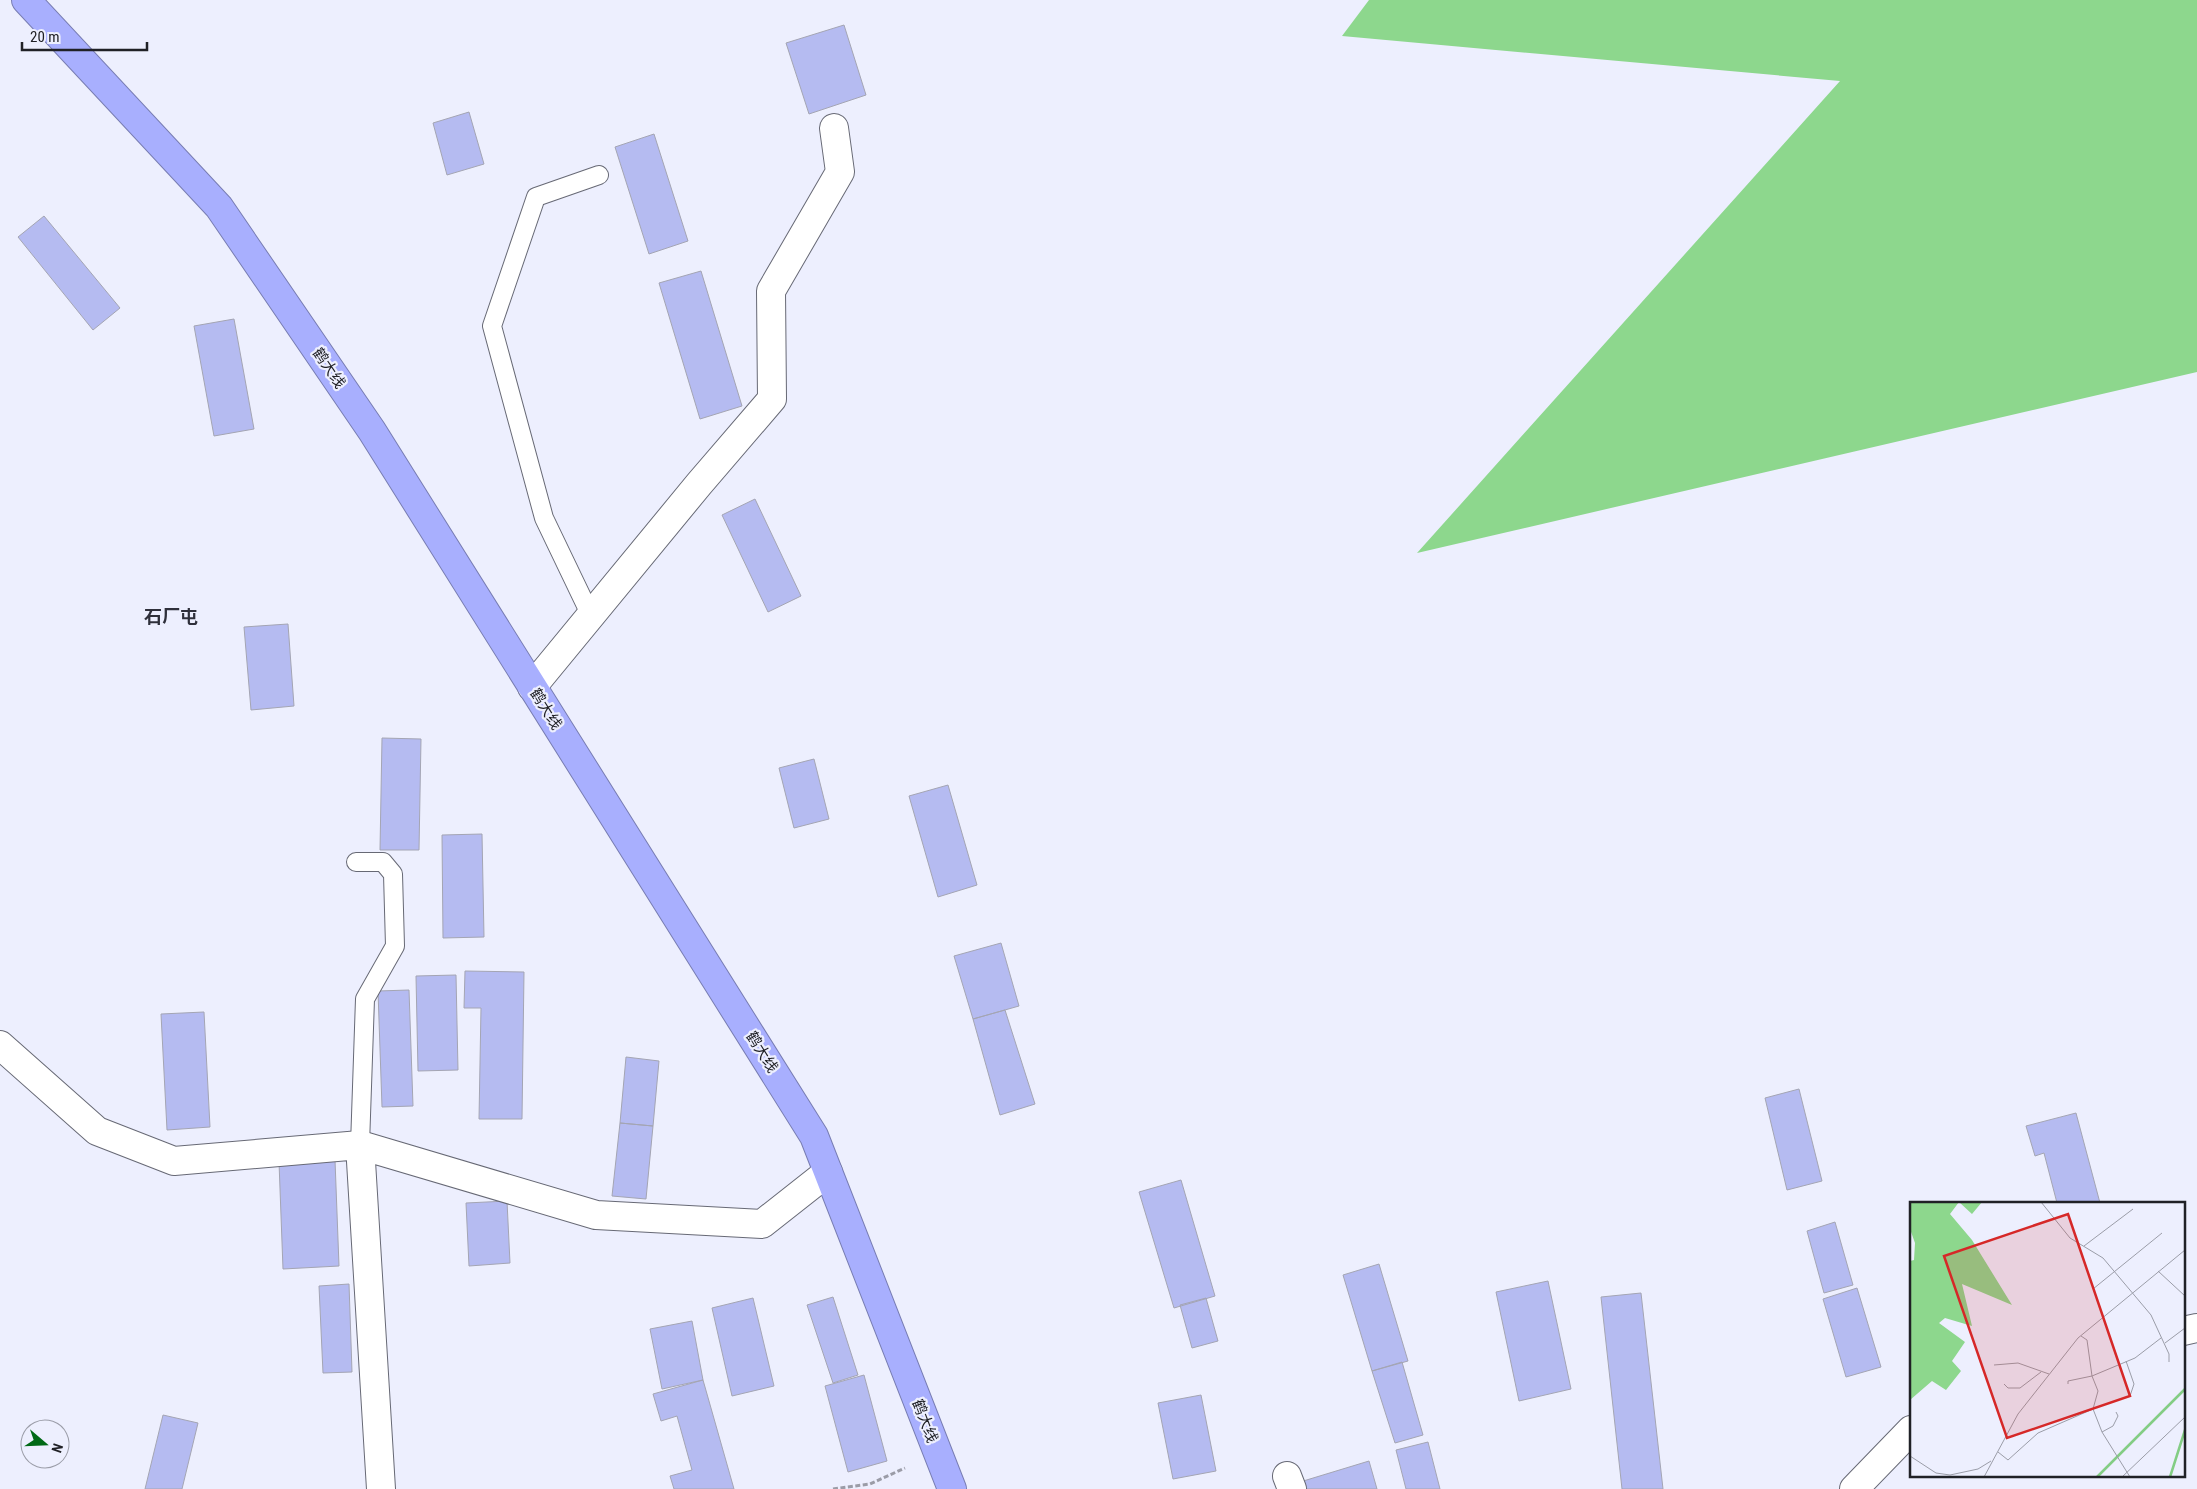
<svg xmlns="http://www.w3.org/2000/svg" width="2197" height="1489" viewBox="0 0 2197 1489" font-family="'Roboto Condensed','Noto Sans SC',sans-serif">
<style>
.forest{fill:#8dd78d}
.building{fill:#b5bbf1;stroke:#a4a5b3}
.lines{fill:none;stroke-linecap:round;stroke-linejoin:round}
.lane-casing{stroke:#676975;stroke-width:20}
.street-casing{stroke:#676975;stroke-width:30}
.highway-casing{stroke:#787db2;stroke-width:30}
.path{stroke:#9b9ca7;stroke-width:3;stroke-dasharray:5 2.5;stroke-linecap:butt}
.lane{stroke:#fff;stroke-width:18}
.street{stroke:#fff;stroke-width:28}
.highway{stroke:#a8affe;stroke-width:28}
.labels{text-anchor:middle;dominant-baseline:central;stroke-width:4.5;stroke-linejoin:round;paint-order:stroke}
.street-label{font-size:15px;fill:#202126;stroke:#edeffe}
.quarter-label{font-size:18px;font-weight:bold;fill:#2f303b;stroke:#edeffe}
.inset-river{fill:none;stroke:#83cd84;stroke-width:2.5}
.inset-road{fill:none;stroke:#9b9da8;stroke-width:1}
.view{fill:#d62828;fill-opacity:0.15;stroke:#d62828;stroke-width:2.5}
.inset-edge{fill:none;stroke:#202126;stroke-width:2.5}
</style>
<rect width="100%" height="100%" fill="#edeffe"/>
<path class="forest" d="M1369,0H2197V372L1417,553L1840,81L1342,36Z"/>
<path class="building" d="M844,25L866,95L809,114L786,43Z
M469,112L484,164L447,175L433,123Z
M654,134L688,241L649,254L615,147Z
M44,216L120,308L93,330L18,237Z
M701,271L742,406L700,419L659,283Z
M234,319L254,429L214,436L194,326Z
M755,499L801,596L768,612L722,515Z
M288,624L294,706L251,710L244,627Z
M382,738L421,739L419,850H380Z
M814,759L829,819L794,828L779,768Z
M948,785L977,885L938,897L909,796Z
M482,834L484,937L443,938L442,835Z
M1001,943L1019,1006L973,1019L954,956Z
M465,971L524,972L522,1119H479L481,1008H464Z
M456,975L458,1070L418,1071L416,976Z
M409,990L413,1106L382,1107L378,991Z
M1005,1010L1035,1104L1000,1115L973,1019Z
M204,1012L210,1127L167,1130L161,1014Z
M626,1057L659,1061L653,1126L620,1123Z
M1799,1089L1822,1181L1787,1190L1765,1098Z
M2076,1113L2100,1203H2057L2044,1153L2035,1156L2026,1126Z
M620,1123L653,1126L646,1199L612,1196Z
M335,1160L339,1266L283,1269L279,1162Z
M1181,1180L1215,1296L1174,1308L1139,1192Z
M507,1201L510,1263L469,1266L466,1203Z
M1835,1222L1853,1285L1824,1293L1807,1231Z
M1379,1264L1408,1361L1372,1371L1343,1275Z
M1548,1281L1571,1389L1519,1401L1496,1292Z
M349,1284L352,1372L323,1373L319,1286Z
M1857,1288L1881,1367L1846,1377L1823,1299Z
M1641,1293L1663,1489H1622L1601,1297Z
M833,1297L858,1375L833,1383L807,1305Z
M753,1298L774,1386L732,1396L712,1308Z
M1206,1298L1218,1341L1192,1348L1180,1305Z
M692,1321L703,1380L662,1389L650,1329Z
M1402,1362L1423,1435L1395,1443L1372,1371Z
M864,1375L887,1461L848,1472L825,1386Z
M703,1380L734,1489H674L670,1476L692,1470L677,1416L661,1421L653,1394Z
M1201,1395L1216,1471L1173,1479L1158,1403Z
M163,1415L198,1423L182,1489H145Z
M1428,1442L1440,1489H1406L1396,1450Z
M1369,1461L1377,1489H1302L1300,1482Z"/>
<g class="lines">
<g class="lane-casing">
<path id="lane" d="M591,616L544,518L492,326L536,197L599,175
M356,862H383L393,874L395,946L365,999L360,1145"/>
</g>
<g class="street-casing">
<path id="street" d="M532,687L699,484L772,399L771,291L840,172L834,128
M0,1045L97,1131L174,1161L360,1145L596,1215L762,1224L828,1172
M360,1145L381,1489
M2183,1331L2197,1328
M1287,1476L1292,1489
M1854,1489L1911,1430"/>
</g>
<g class="highway-casing">
<path id="highway" d="M26,0L219,207L372,431L814,1136L952,1489"/>
</g>
<path class="path" d="M833,1489L870,1484L905,1468"/>
<use href="#lane" class="lane"/>
<use href="#street" class="street"/>
<use href="#highway" class="highway"/>
</g>
<g class="labels">
<g class="street-label">
<text transform="translate(329 368) rotate(56)">鹤大线</text>
<text transform="translate(546 709) rotate(58)">鹤大线</text>
<text transform="translate(762 1052) rotate(58)">鹤大线</text>
<text transform="translate(925 1421) rotate(69)">鹤大线</text>
</g>
<g class="quarter-label">
<text x="171" y="616">石厂屯</text>
</g>
</g>
<g transform="translate(1910 1202)">
<rect width="275" height="275" fill="#edeffe"/>
<path d="M0,0H72L62,12L49,0L40,12L62,38L102,103L52,82L62,124L35,116L29,121L55,140L42,159L51,169L36,188L22,179L0,198V59L4,58L5,41L0,27Z" fill="#8dd78d"/>
<path class="inset-river" d="M187,275L275,187M260,275L275,228"/>
<path class="inset-road" d="M131,0L160,36L193,56L241,113L259,152V160M174,44L223,7M248,69L275,94M183,87L252,31M255,141L275,126M216,159L224,182L220,194M84,163L108,161L139,172M94,182L98,186H110L131,170M158,182V179L182,174L225,156L251,136M183,207L192,230L220,275M192,230L203,224L208,214L206,210M88,250L98,258L128,231L183,207L188,189L182,174L177,138L171,134M0,254L26,271L40,273L68,267L81,259M74,275L108,212L168,136L275,48M212,275L275,215"/>
<path class="view" d="M158,12L220,194L97,236L34,54Z"/>
<rect width="275" height="275" class="inset-edge"/>
</g>
<g transform="translate(45 1444) rotate(109)"><circle r="24" fill="#edeffe" stroke="#9b9da8"/>
<path d="M0-4L9 19L0 12L-9 19Z" fill="#016916"/>
<text y="-8" font-size="14" font-weight="bold" text-anchor="middle" fill="#202126">N</text>
</g>
<path d="M22 42v8h125v-8" fill="none" stroke="#202126" stroke-width="2.5"/>
<text x="30" y="42" font-size="15" fill="#202126" stroke="#edeffe" stroke-width="4" paint-order="stroke">20 m</text>
</svg>
